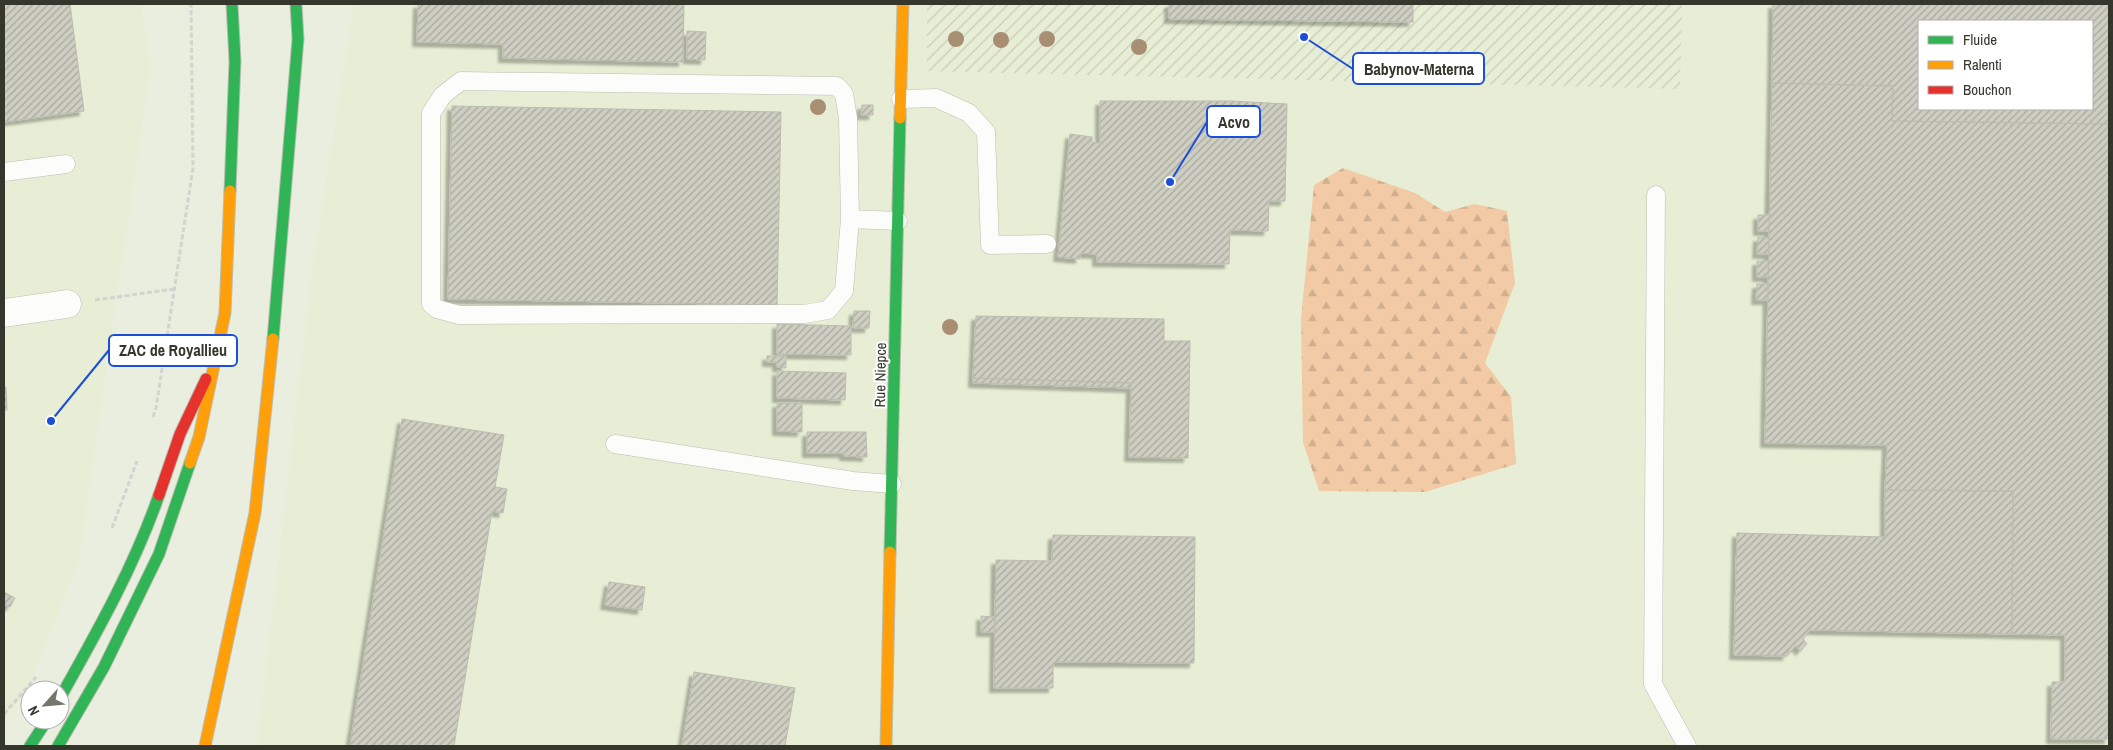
<svg xmlns="http://www.w3.org/2000/svg" width="2113" height="750" viewBox="0 0 2113 750" font-family="'Archivo Narrow',sans-serif">
<style>
.built{fill:#e7eed5;fill-rule:evenodd}
.industrial{fill:url(#industrial-furrows)}
.forest{fill:url(#forest-firs)}
.building{fill:url(#building-hatch);stroke:#bcbcb0;fill-rule:evenodd;filter:url(#shadow)}
.lines{fill:none;stroke-linecap:round;stroke-linejoin:round}
.lane-casing{stroke:#bbbeb2;stroke-width:19}
.street-casing{stroke:#bbbeb2;stroke-width:29}
.fast-casing{stroke:#bbbeb2;stroke-width:13}
.slow-casing{stroke:#bbbeb2;stroke-width:13}
.jam-casing{stroke:#bbbeb2;stroke-width:13}
.path{stroke:#d2d4cf;stroke-width:3;stroke-dasharray:5 2.5;stroke-linecap:butt}
.lane{stroke:#fcfcfa;stroke-width:18}
.street{stroke:#fcfcfa;stroke-width:28}
.fast{stroke:#30b455;stroke-width:11}
.slow{stroke:#ff9f0a;stroke-width:11}
.jam{stroke:#e5322d;stroke-width:11}
.tree{fill:#a88e72}
.labels{text-anchor:middle;dominant-baseline:central;stroke-width:4;stroke-linejoin:round;paint-order:stroke}
.street-label{font-size:15px;fill:#35372d;stroke:#fff}
.leader{fill:none;stroke:#1d4ed8;stroke-width:2}
.callout-dot{fill:#1d4ed8;stroke:#fff;stroke-width:2}
.callout{fill:#fff;stroke:#1d4ed8;stroke-width:2}
.callout-label{font-size:16px;text-anchor:middle;font-weight:bold;fill:#35372d}
</style>
<defs>
<pattern id="industrial-furrows" width="10" height="10" patternUnits="userSpaceOnUse" patternTransform="scale(1.25)"><rect width="10" height="10" fill="#e7eed5"/><path d="M-1 1l2-2M0 10L10 0M9 11l2-2" fill="none" stroke="#c7cdb7"/></pattern>
<pattern id="forest-firs" width="22" height="20" patternUnits="userSpaceOnUse" patternTransform="scale(1.25)"><rect width="22" height="20" fill="#f2caa5"/><path d="M5 1l3.5 6h-7zM16 11l3.5 6h-7z" fill="#d0ae8e"/></pattern>
<pattern id="building-hatch" width="6" height="6" patternUnits="userSpaceOnUse" patternTransform="scale(1.25)"><rect width="6" height="6" fill="#cecec2"/><path d="M-1 1l2-2M0 6l6-6M5 7l2-2" fill="none" stroke="#a8a89e"/></pattern>
<filter id="shadow"><feDropShadow dx="-4.5" dy="4.5" stdDeviation="1" flood-color="#0004"/></filter>
</defs>
<rect width="100%" height="100%" fill="#eaeedf"/>
<path class="built" d="M4,4H141L150,70L78,563L29,686L4,722Z
M354,4H2109V746H257L312,273ZM1919,21H2092V109H1919Z"/>
<path class="industrial" d="M927,4H1682L1680,89L927,71Z"/>
<path class="forest" d="M1343,168L1415,193L1445,212L1475,204L1507,211L1515,283L1485,363L1511,397L1516,464L1425,492L1319,491L1303,442L1301,319L1314,185Z"/>
<path class="building" d="M4,4H70L84,111L4,122Z
M418,4H684L683,62L503,58V44L417,42Z
M1169,4H1413V22L1169,19Z
M1773,4H2109V124L1892,121L1893,86L1772,83ZM1919,21H2092V109H1919Z
M687,31L706,32L705,60L687,59Z
M1772,83L1893,86L1892,121L2109,124V739H2051L2052,682H2065V635L2012,634L2013,491L1885,490L1887,445L1765,443Z
M1100,101H1231L1287,104L1285,201H1269L1268,231L1230,230L1229,264L1097,262V254L1080,253V259L1058,257L1070,134L1092,137V142L1100,143Z
M862,105H873V115H861Z
M452,106L781,112L777,305L448,299Z
M1758,215H1770L1769,231H1758Z
M1758,237L1769,238V254H1757Z
M1757,261H1768V277H1757Z
M1757,284H1768V300H1756Z
M854,311H870L869,328H853Z
M976,316L1164,319V341H1190L1188,458L1129,457L1131,383L973,378Z
M777,324L851,326V355L777,354Z
M767,356H786V368L777,367V362H767Z
M777,371L846,373L845,400L777,398Z
M973,378L1131,383V388L973,383Z
M4,387H6L7,410H4Z
M777,403H802V432L777,431Z
M402,419L504,435L495,487L507,489L503,513L492,511L454,746H350Z
M807,432H866L867,457L844,456V453H807Z
M1885,490L2013,491L2012,634L1810,630L1803,639L1807,644L1800,651L1796,646L1790,652H1787V656L1734,655L1737,533L1885,537Z
M1053,535L1195,537L1194,663L1053,662V688H994L996,560L1052,561Z
M609,582L645,587L642,610L605,605Z
M4,592L15,598L10,607L4,604Z
M981,616L995,617L994,632H981Z
M694,672L795,688L785,746H682Z"/>
<g class="lines">
<g class="lane-casing">
<path id="lane" d="M461,81L837,86L844,94L848,118L850,219L844,291L828,310L804,314L459,315L437,309L431,304V113L443,95Z
M901,99L936,98L969,113L986,132L990,245L1047,244
M4,172L66,164
M1656,195L1653,684L1687,746
M850,219L898,221
M615,444L853,481L892,484"/>
</g>
<g class="street-casing">
<path id="street" d="M4,313L67,304"/>
</g>
<g class="fast-casing">
<path id="fast" d="M230,191L235,61L232,4
M273,339L298,39L296,4
M890,552L900,118
M60,698C97,632 134,567 159,495
M30,746L47,720
M58,746L104,667L159,554L190,463"/>
</g>
<g class="slow-casing">
<path id="slow" d="M900,118L903,4
M190,463L199,437L225,313L230,191
M205,746L255,513L273,339
M886,746L890,552"/>
</g>
<g class="jam-casing">
<path id="jam" d="M159,495L180,434L206,379"/>
</g>
<path class="path" d="M95,300L174,289
M153,417L156,408L193,168L191,4
M112,528L137,461
M4,714L36,677"/>
<use href="#lane" class="lane"/>
<use href="#street" class="street"/>
<use href="#fast" class="fast"/>
<use href="#slow" class="slow"/>
<use href="#jam" class="jam"/>
</g>
<g class="tree">
<circle cx="956" cy="39" r="8"/>
<circle cx="1047" cy="39" r="8"/>
<circle cx="1001" cy="40" r="8"/>
<circle cx="1139" cy="47" r="8"/>
<circle cx="818" cy="107" r="8"/>
<circle cx="950" cy="327" r="8"/>
</g>
<g class="labels">
<g class="street-label">
<text transform="translate(880 375) rotate(-89)">Rue Niepce</text>
</g>
</g>
<path class="leader" d="M1304 37L1353 69M1170 182L1207 122M51 421L109 350"/>
<g class="callout-dot">
<circle cx="1304" cy="37" r="5"/>
<circle cx="1170" cy="182" r="5"/>
<circle cx="51" cy="421" r="5"/>
</g>
<g class="callout">
<rect x="1353" y="53" width="131" height="31" rx="5"/>
<rect x="1207" y="106" width="53" height="31" rx="5"/>
<rect x="109" y="335" width="128" height="31" rx="5"/>
</g>
<g class="callout-label">
<text x="1419" y="75">Babynov-Materna</text>
<text x="1234" y="128">Acvo</text>
<text x="173" y="356">ZAC de Royallieu</text>
</g>
<rect width="2113" height="750" fill="none" stroke="#35372d" stroke-width="10"/>
<rect x="1918" y="20" width="175" height="90" fill="#ffffff" stroke="#aeafab"/>
<rect x="1928" y="36" width="25" height="8" fill="#30b455" stroke="#aeafab"/>
<text x="1963" y="45" font-size="15" fill="#35372d">Fluide</text>
<rect x="1928" y="61" width="25" height="8" fill="#ff9f0a" stroke="#aeafab"/>
<text x="1963" y="70" font-size="15" fill="#35372d">Ralenti</text>
<rect x="1928" y="86" width="25" height="8" fill="#e5322d" stroke="#aeafab"/>
<text x="1963" y="95" font-size="15" fill="#35372d">Bouchon</text>
<g transform="translate(45 705) rotate(243)"><circle r="24" fill="#ffffff" stroke="#aeafab"/>
<path d="M0-4L9 19L0 12L-9 19Z" fill="#74776b"/>
<text y="-8" font-size="14" font-weight="bold" text-anchor="middle" fill="#35372d">N</text>
</g>
</svg>
